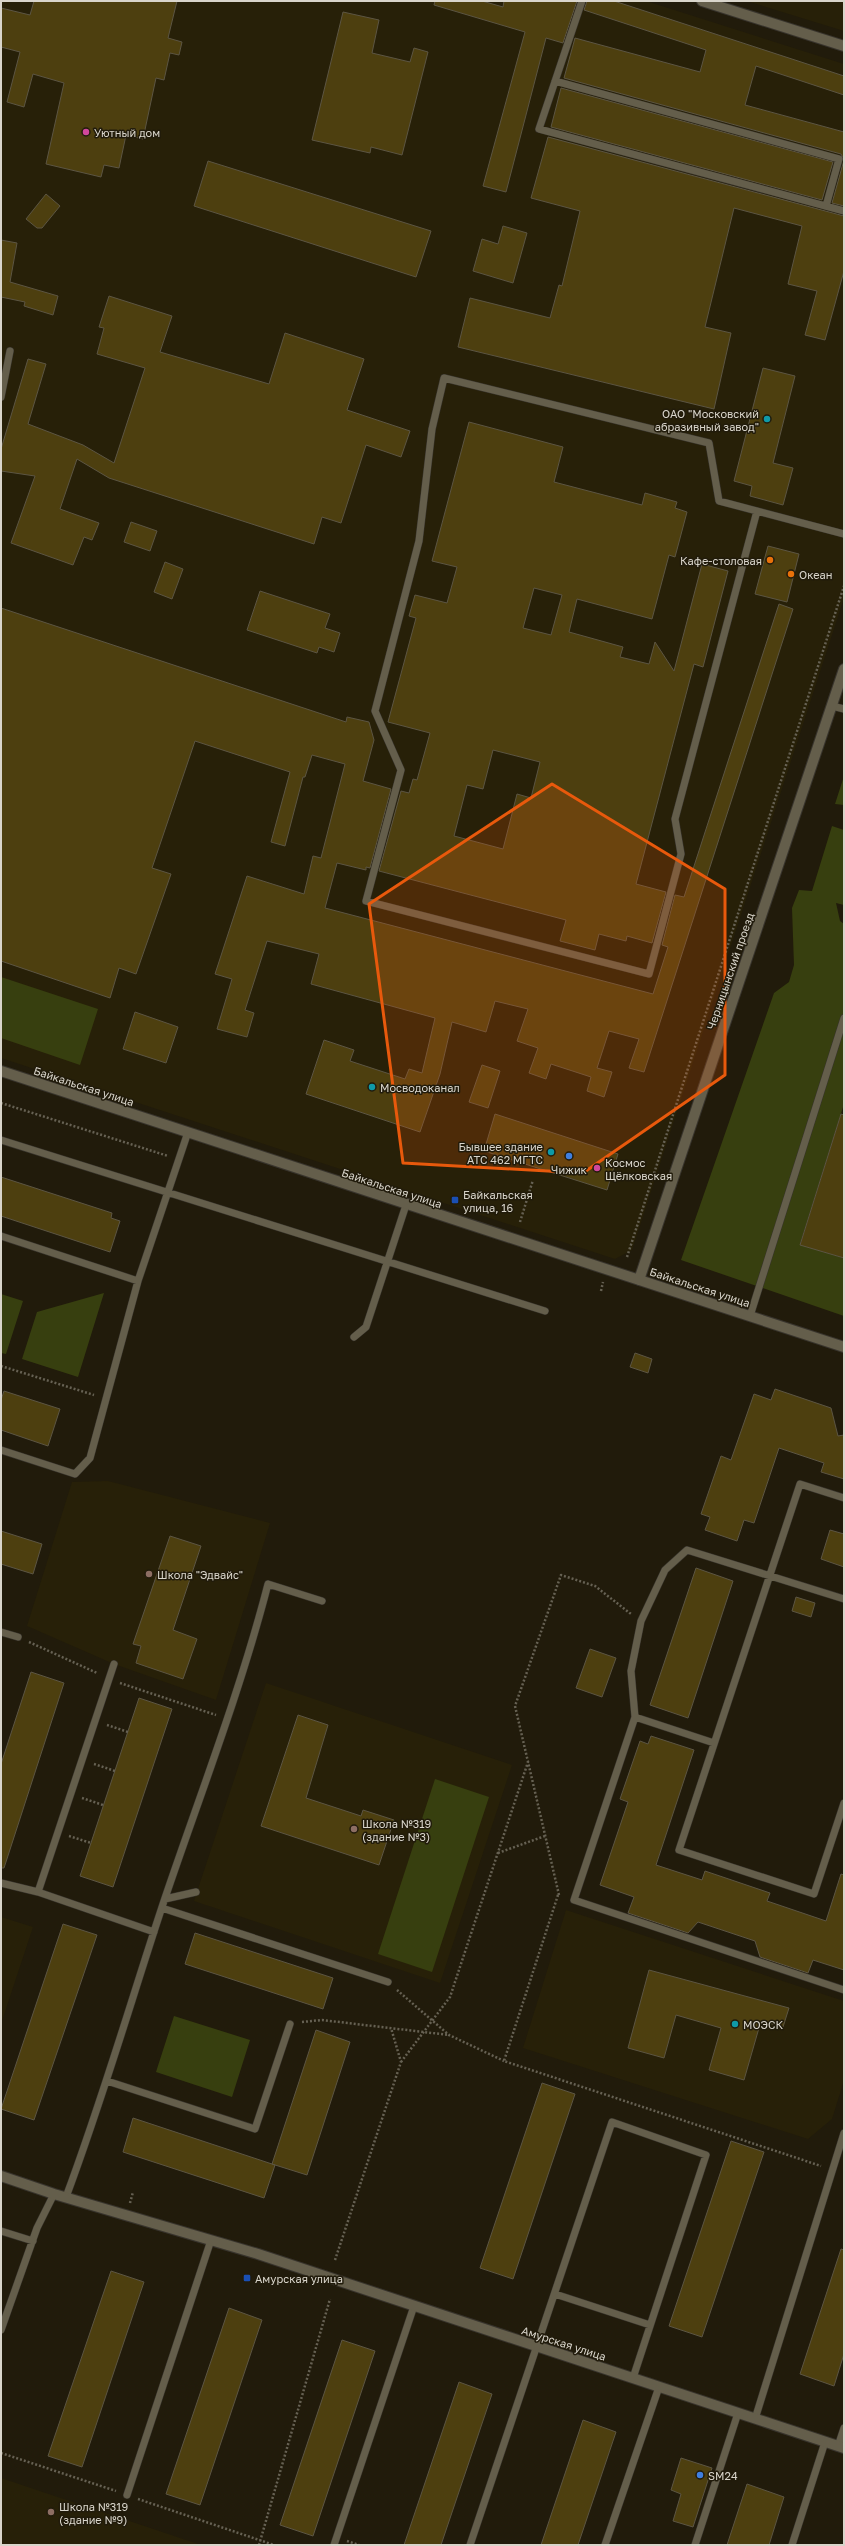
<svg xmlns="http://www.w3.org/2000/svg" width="845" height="2546" viewBox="0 0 845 2546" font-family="'Golos Text',sans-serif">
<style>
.built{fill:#272008}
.green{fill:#373f0f}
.building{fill:#4d3f0f;stroke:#5c5543;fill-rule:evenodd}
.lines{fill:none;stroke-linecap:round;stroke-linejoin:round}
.service-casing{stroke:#38342d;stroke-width:8}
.tertiary-casing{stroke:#38342d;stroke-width:12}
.path{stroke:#666153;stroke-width:2.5;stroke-dasharray:2 2;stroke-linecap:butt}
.service{stroke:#645e4b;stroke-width:7}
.tertiary{stroke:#645e4b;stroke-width:10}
.marked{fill:#e8590c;fill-opacity:0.2;stroke:#e8590c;stroke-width:3;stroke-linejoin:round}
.hotel-dot{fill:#d1479c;stroke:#211b0b;stroke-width:1.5}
.culture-dot{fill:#0f9aa8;stroke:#211b0b;stroke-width:1.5}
.food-dot{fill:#e8710a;stroke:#211b0b;stroke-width:1.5}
.shop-dot{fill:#3f7fe0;stroke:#211b0b;stroke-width:1.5}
.transit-dot{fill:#1a4fb4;stroke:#211b0b;stroke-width:1.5}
.education-dot{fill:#8d6e63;stroke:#211b0b;stroke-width:1.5}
.labels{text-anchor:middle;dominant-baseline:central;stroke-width:3;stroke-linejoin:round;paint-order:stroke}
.poi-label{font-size:11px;fill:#d9d5cb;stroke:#211b0b;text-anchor:start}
.street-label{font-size:11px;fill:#d9d5cb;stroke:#211b0b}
</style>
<rect width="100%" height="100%" fill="#211b0b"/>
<path class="built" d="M1,1H646L844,64V598L632,1250L615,1259L1,1058Z
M747,1H844V31Z
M108,1481L270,1523L216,1700L114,1664L27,1626L72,1482Z
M266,1683L512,1765L440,1983L194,1901Z
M566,1910L844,2001V2080L832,2119L808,2139L523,2048Z
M1,1917L33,1927L1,2024Z
M1,2478L201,2545H1Z"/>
<path class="green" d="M844,776V805L835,804Z
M832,826L844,830V905L836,903L840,921L844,924V1104L800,1244L843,1258L844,1255V1316L681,1260L774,993L789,982L794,965L792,908L799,890L812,891Z
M1,977L98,1009L80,1065L1,1038Z
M104,1293L78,1377L22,1359L37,1312Z
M1,1294L23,1301L6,1354L1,1353Z
M435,1779L489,1797L432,1972L378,1954Z
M174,2016L250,2040L232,2097L156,2072Z"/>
<path class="building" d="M34,1H177L168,38L182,42L179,55L170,53L164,80L156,78L143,139L126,135L119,168L104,165L101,177L46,164L64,83L33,74L24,107L7,102L20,52L1,47V8L30,15Z
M435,1H482L503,7L504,1H577L563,43L546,38L506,192L483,186L525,32L434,5Z
M587,1H614L844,76V95L756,66L745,105L844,132V206L832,203L844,160L841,154L564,78L575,38L700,72L706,50L584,10Z
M343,12L379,20L372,53L410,62L414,48L428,52L402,155L371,147L370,153L312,140Z
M561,88L833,162L822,200L551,127Z
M548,137L844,216V271L825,340L805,335L817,291L788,284L802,226L734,208L705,327L731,333L714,409L458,347L470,298L550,318L559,285L562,286L580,211L531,198Z
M208,161L431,231L416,277L194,206Z
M46,194L60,206L42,228H37L26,219Z
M503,226L527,233L513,283L473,271L482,239L498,244Z
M1,240L17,243L10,282L58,296L53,315L24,306L25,302L1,297Z
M109,296L172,316L160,352L269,384L285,333L364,359L347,410L410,431L401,457L366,445L341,523L322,517L314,544L109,478L77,459L60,509L99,523L92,540L84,537L73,565L11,543L35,476L1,471V449L28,359L46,364L28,424L83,445L114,463L145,368L97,354L104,328L99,327Z
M763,368L795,376L773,463L793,468L783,505L750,496L752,486L734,481Z
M469,422L563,447L554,482L642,505L645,493L677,502L675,508L687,512L675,557L669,555L652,619L577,599L569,632L623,647L620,657L649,664L655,642L674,671L702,564L728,571L703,667L694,664L636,884L666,892L652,943L627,936L626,941L599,934L595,950L560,941L566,920L379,871L401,791L409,793L413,779L417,780L430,733L388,722L416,618L409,616L415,595L447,603L457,567L432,561ZM534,588L562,595L551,635L523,628ZM493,750L540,762L531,798L517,794L503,849L454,836L467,785L483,789Z
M131,522L157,531L150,551L124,542Z
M768,546L799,554L787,602L755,594Z
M165,562L183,569L172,599L154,592Z
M260,591L330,614L325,628L340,633L334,652L319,647L317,653L247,630Z
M779,604L793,609L644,1072L629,1068L639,1039L609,1031L597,1068L612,1072L604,1097L587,1091L591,1077L551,1064L546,1079L529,1073L538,1048L517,1041L528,1009L495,1001L486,1032L452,1022L440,1074L420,1132L306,1094L324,1040L354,1050L350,1061L405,1079L409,1069L422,1073L435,1018L311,984L319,954L267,941L245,1010L254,1013L247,1037L217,1029L232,979L215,974L247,876L304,894L313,856L321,858L345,764L312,755L305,777H303L285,846L271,842L290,772L195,741L152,868L171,874L136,974L119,968L110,998L1,961V608L346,722L347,717L369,722L374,740L363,781L391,789L370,868L366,867V870L337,863L325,908L653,994L668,947L662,945L675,895L684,897Z
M135,1012L178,1027L166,1063L123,1049Z
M482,1065L500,1071L488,1108L469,1102Z
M495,1114L618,1154L607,1190L484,1151Z
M841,1114L844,1115V1258L800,1245Z
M1,1177L112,1213L111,1218L120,1221L110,1252L1,1216Z
M635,1353L652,1359L648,1373L630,1367Z
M775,1389L831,1408L838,1436L844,1435V1479L821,1472L824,1463L779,1448L754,1523L744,1520L737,1541L705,1530L710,1517L701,1514L721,1456L731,1460L754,1394L771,1400Z
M4,1391L60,1409L48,1446L1,1430V1400Z
M830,1530L844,1534V1567L821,1559Z
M1,1531L42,1544L33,1574L1,1564Z
M170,1536L201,1546L173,1630L197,1639L183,1679L136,1663L141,1646L133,1644Z
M696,1568L733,1581L688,1718L650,1705Z
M796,1597L815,1603L811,1617L792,1611Z
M590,1649L616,1658L602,1697L576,1688Z
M31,1672L64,1683L4,1868H1V1764Z
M139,1698L172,1709L113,1887L80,1876Z
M298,1715L328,1725L306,1798L361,1816L363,1810L394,1820L379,1865L261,1826Z
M651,1736L694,1750L656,1865L702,1880L705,1871L770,1893L767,1901L826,1921L841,1874L844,1875V1970L813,1960L808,1973L760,1957L755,1941L698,1922L688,1933L628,1913L634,1897L600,1885L628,1802L620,1799L640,1741L648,1744Z
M63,1924L97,1935L34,2120L1,2109Z
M195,1933L333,1978L323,2009L185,1964Z
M649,1970L789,2008L783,2027L761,2021L744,2080L709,2070L721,2028L676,2015L664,2058L628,2048Z
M316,2030L350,2042L307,2175L272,2164Z
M542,2083L575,2094L513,2279L480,2268Z
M133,2118L275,2165L264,2198L123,2152Z
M731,2141L764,2152L702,2337L669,2326Z
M841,2249L844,2250V2354L834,2386L800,2374Z
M111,2271L144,2282L82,2467L48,2456Z
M229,2308L262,2320L200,2505L166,2494Z
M342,2340L375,2351L313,2536L280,2525Z
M459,2382L492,2394L441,2545H404Z
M583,2420L616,2432L578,2545H541Z
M681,2458L712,2468L693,2527L673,2521L681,2494L671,2490Z
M747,2484L784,2497L769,2545H727Z"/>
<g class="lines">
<g class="service-casing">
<path id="service" d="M582,1L539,129L844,211
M555,81L839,159L826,206
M1,397L10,351
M757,511L675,819L681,854L649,974L366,901L401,770L375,711L419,541L432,429L444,378L709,443L719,501L844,534
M832,706L844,709
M1,1140L545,1311
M1,1236L138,1281
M750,1316L844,1018
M354,1337L366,1327L406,1205
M1,1450L75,1474L90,1458L138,1281L188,1132
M844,1498L800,1484L679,1850L814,1894L844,1803
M844,1599L687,1550L665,1570L641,1621L631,1671L635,1717L574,1900L844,1990
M1,1632L18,1637
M635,1717L714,1743
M1,1883L38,1892L154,1932
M38,1892L114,1664
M165,1899L196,1892
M162,1908L388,1982
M107,2081L255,2129L290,2024
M66,2197C102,2101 130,2004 162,1907C198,1800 240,1693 268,1584L322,1601
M1,2231L33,2241
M555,2294L650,2325
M1,2330L37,2228L54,2194
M755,2419L844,2133
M838,2446L844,2428
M127,2495L211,2240
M334,2545L414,2306
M470,2545L612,2122L706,2155L633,2378
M605,2545L659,2387
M695,2545L738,2413
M792,2545L825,2442"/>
</g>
<g class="tertiary-casing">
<path id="tertiary" d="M702,1L844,46
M1,1071L844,1347
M639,1280L844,669
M1,2176L54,2194L258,2254L844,2448"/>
</g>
<path class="path" d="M1,1103L168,1156
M520,1222L533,1180
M627,1257L844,586
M601,1291L603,1282
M1,1366L94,1395
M29,1642L97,1673
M120,1683L216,1715
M107,1725L128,1732
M94,1764L115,1771
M82,1798L103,1805
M69,1836L91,1843
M498,1853L545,1836
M558,1895L504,2061L821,2166
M559,1895L515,1706L561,1575L595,1586L631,1614
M397,1990L449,2035L504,2061
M302,2022L322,2020L449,2035
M401,2062L450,1997L528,1762
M130,2203L133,2192
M335,2260L401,2062L391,2028
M1,2453L116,2491
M138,2499L274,2545
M347,2541L359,2545
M259,2545L330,2299"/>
<use href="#service" class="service"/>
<use href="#tertiary" class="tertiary"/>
</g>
<path class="marked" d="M552,784L725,889V1075L583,1173L403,1163L369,904Z"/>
<g class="hotel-dot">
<circle cx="86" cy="132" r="4"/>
<circle cx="597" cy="1168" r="4"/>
</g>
<g class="culture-dot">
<circle cx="767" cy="419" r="4"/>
<circle cx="372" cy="1087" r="4"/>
<circle cx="551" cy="1152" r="4"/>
<circle cx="735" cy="2024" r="4"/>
</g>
<g class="food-dot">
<circle cx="770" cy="560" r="4"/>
<circle cx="791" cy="574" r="4"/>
</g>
<g class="shop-dot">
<circle cx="569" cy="1156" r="4"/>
<circle cx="700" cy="2475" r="4"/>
</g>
<g class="transit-dot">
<rect x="451" y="1196" width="8" height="8" rx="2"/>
<rect x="243" y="2274" width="8" height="8" rx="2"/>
</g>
<g class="education-dot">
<circle cx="149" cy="1574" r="4"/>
<circle cx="354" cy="1829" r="4"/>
<circle cx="51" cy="2512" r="4"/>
</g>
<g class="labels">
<g class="poi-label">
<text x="94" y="132">Уютный дом</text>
<text x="759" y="413" text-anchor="end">ОАО "Московский<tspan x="759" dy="13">абразивный завод"</tspan></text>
<text x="762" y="560" text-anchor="end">Кафе-столовая</text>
<text x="799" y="574">Океан</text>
<text x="380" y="1087">Мосводоканал</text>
<text x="543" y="1146" text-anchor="end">Бывшее здание<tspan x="543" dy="13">АТС 462 МГТС</tspan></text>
<text x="605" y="1162">Космос<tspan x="605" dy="13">Щёлковская</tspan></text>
<text x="569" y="1169" text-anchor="middle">Чижик</text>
<text x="463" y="1194">Байкальская<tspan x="463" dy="13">улица, 16</tspan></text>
<text x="157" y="1574">Школа "Эдвайс"</text>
<text x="362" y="1823">Школа №319<tspan x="362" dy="13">(здание №3)</tspan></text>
<text x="743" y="2024">МОЭСК</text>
<text x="255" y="2278">Амурская улица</text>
<text x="708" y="2475">SM24</text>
<text x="59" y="2506">Школа №319<tspan x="59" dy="13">(здание №9)</tspan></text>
</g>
<g class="street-label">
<text transform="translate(730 971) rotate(-71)">Черницынский проезд</text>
<text transform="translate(84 1086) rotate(18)">Байкальская улица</text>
<text transform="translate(392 1188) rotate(18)">Байкальская улица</text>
<text transform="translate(700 1287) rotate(18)">Байкальская улица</text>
<text transform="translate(564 2343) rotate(18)">Амурская улица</text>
</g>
</g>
<rect width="845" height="2546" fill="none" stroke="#d9d5cb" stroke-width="4"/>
</svg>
